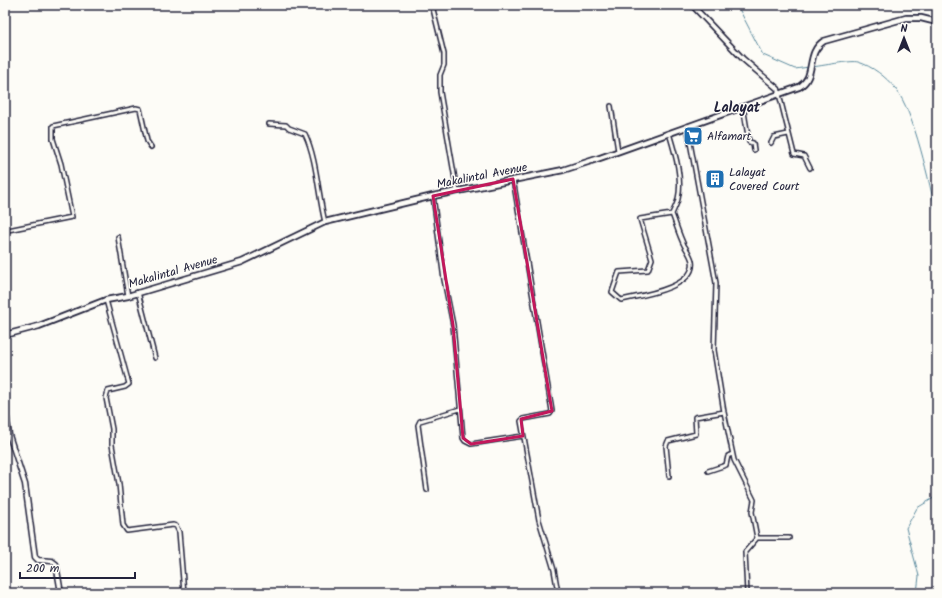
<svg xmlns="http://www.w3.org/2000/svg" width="942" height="598" viewBox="0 0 942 598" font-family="Kalam,sans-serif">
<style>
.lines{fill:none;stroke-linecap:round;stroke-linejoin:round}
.stream{stroke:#5b8a9e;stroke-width:1}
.minor-casing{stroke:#22223b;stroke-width:6}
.tertiary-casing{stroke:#22223b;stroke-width:7}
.secondary-casing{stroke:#22223b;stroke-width:8}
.minor{stroke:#fdfcf7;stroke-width:3}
.tertiary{stroke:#fdfcf7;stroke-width:4}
.secondary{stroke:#fdfcf7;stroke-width:4.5}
.marked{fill:none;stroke:#c2185b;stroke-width:3;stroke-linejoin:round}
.labels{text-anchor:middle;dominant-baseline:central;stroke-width:3;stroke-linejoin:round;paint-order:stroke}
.poi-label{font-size:12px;fill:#22223b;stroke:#fdfcf7;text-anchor:start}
.street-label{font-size:12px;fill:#22223b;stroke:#fdfcf7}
.quarter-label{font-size:14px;font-weight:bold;fill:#22223b;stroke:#fdfcf7}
</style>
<rect width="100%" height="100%" fill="#fdfcf7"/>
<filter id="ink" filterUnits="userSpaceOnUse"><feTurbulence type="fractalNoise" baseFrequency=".025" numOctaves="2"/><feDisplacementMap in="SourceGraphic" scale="8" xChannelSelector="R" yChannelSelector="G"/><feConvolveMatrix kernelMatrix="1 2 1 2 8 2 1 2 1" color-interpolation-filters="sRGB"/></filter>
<g filter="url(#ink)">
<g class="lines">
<path class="stream" d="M737,5L763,55L795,69L809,67
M812,67C821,66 851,60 858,62C872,66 886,77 895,88C915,113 929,183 937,216
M917,593L919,576L906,528L917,508L937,496"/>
<g class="minor-casing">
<path id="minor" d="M432,5L444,54V65L440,75V92L457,191
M937,5V6
M779,94L794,154L804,156L810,168
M611,106L618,151
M743,106L749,142L753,143L754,150
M269,124L286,125L289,128L305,134C317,159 318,195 325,222
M687,126L716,283L714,350L724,412L734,460L754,500L752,512L757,538L745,552L747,593
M669,133C675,153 683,178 678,199C677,204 674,209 672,214C676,224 679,235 684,245C687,250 691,256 692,261C697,288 639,296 621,300L612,292L619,272L648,270L652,259L640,219L672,214
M771,143L774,137L788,134
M513,179L552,411L550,414L523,419L521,421L539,520L554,570L558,593
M433,196L444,280L453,325L463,438L465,441L471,444L523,436
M5,232L8,230L72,217L61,164L53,139V126L136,108L140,109L147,141L151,147
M118,237L128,296
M138,292L155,358
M106,300L129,384L125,387L108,391L106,398L112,429V445L119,484L123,525L127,531L173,525L176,526L179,532L184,593
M708,471L726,465L728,456L732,454
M669,476L666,446L668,441L696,434L695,417L724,412
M427,490L418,425L420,421L460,409
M757,538H789"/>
</g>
<g class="tertiary-casing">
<path id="tertiary" d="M692,5L743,59L778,89L779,94
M5,405L9,435L25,484L35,557L38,560L52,561L56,564L61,593"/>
</g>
<g class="secondary-casing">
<path id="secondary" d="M5,335L39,326L106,300L128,296L242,262L325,222L433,196L563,170L597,159L799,87C817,77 805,53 824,41L906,18H921L937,22"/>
</g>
<use href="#minor" class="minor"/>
<use href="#tertiary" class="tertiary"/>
<use href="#secondary" class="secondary"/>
</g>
</g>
<path class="marked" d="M513,179L552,411L521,419L523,436L471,444L463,438L453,325L433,196Z"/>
<defs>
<g id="supermarket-square" transform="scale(1)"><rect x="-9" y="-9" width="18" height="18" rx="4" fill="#1f6fb2" stroke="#fdfcf7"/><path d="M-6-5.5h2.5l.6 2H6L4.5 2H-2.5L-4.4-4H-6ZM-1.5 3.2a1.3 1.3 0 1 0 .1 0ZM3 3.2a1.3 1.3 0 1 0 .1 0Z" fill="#fff"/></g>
<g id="building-square" transform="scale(1)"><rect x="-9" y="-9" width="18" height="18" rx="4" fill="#1f6fb2" stroke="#fdfcf7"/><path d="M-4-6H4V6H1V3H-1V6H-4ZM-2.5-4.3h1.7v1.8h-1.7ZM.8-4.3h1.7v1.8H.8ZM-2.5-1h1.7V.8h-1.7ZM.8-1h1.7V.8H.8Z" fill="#fff"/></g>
</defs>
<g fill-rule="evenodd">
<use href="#supermarket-square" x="693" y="136"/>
<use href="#building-square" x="715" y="179"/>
</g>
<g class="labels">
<g class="poi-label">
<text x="707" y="136">Alfamart</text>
<text x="729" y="172">Lalayat<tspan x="729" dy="14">Covered Court</tspan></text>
</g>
<g class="street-label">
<text transform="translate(482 176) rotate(-11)">Makalintal Avenue</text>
<text transform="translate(173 272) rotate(-16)">Makalintal Avenue</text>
</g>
<g class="quarter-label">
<text x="737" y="108">Lalayat</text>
</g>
</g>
<rect width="942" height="598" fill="none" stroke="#fdfcf7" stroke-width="20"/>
<rect x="10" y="10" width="922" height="578" fill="none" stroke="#22223b" stroke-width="1.5" filter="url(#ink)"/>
<g transform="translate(904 38)" stroke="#fdfcf7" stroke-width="3" paint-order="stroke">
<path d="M0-3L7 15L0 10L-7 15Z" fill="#22223b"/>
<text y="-6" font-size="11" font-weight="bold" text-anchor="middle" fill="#22223b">N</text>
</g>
<path d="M20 572v6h115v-6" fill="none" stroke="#22223b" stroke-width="2"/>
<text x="26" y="572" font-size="12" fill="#22223b" stroke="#fdfcf7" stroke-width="3" paint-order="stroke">200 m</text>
</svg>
